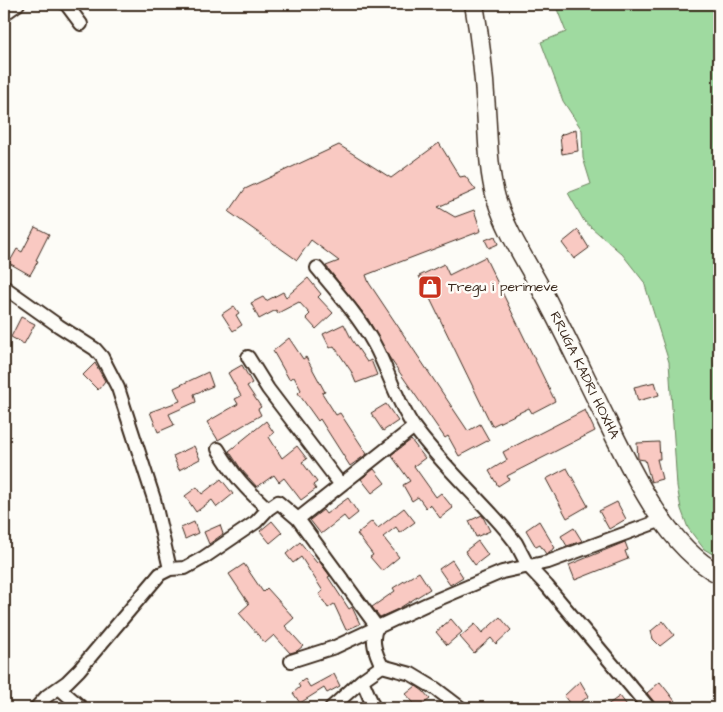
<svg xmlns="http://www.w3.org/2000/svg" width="723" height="712" viewBox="0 0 723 712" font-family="'Architects Daughter',sans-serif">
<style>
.green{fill:#9fdaa0;stroke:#6d825f}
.building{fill:#f9c9c2;stroke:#3b2a1e}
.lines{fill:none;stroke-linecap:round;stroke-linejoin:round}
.minor-casing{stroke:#3b2a1e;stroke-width:16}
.secondary-casing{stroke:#3b2a1e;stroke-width:21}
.minor{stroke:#fdfcf7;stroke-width:12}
.secondary{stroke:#fdfcf7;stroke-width:18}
.labels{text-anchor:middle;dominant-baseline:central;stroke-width:5;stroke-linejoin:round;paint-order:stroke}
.poi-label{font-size:14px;fill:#3b2a1e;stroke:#fdfcf7;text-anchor:start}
.street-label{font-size:14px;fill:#3b2a1e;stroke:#fdfcf7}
</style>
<rect width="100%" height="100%" fill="#fdfcf7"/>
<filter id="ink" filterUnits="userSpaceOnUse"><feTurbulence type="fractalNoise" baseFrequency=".02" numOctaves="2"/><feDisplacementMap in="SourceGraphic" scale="10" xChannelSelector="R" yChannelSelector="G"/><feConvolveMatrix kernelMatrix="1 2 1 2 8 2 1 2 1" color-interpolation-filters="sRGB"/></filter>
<g filter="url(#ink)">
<path class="green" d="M555,4H719V558L704,549L688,528L681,509L677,486L669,362L644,282L622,254L584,221L568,193L591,184L583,158L582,130L563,101L541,42L566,32Z"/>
<path class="building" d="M576,129L578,151L562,154L560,136L562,134L567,133Z
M439,143L460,177L465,176L476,190L438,207L455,217L474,210L481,231L366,275L369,283L468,431L480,424L489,440L459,456L448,436L445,438L389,357L368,319L326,266L339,261L311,240L297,260L229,212L245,189L339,145L391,178Z
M35,227L49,234L36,260L38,261L30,275L9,263L17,249L22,252Z
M578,230L589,248L574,259L562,243Z
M495,236L498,244L489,248L485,240Z
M485,257L555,401L532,413L529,408L492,426L419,276L444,264L449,275Z
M308,278L321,294L318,297L333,313L316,329L306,318L310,314L299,302L278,313L276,310L259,319L251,303L263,297L266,301L283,292L286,297Z
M234,306L239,313L236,315L242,325L233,331L222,314Z
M21,317L35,324L24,344L11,337Z
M344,324L352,340L367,362L371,360L377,375L356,383L351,371L334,346L330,348L323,334Z
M289,338L303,359L306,357L325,392L322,393L336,415L340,413L367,454L350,466L320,419L318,421L298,393L301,390L294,377L289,379L273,351Z
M95,363L105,381L98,390L83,375Z
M242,365L252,383L247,386L261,407L258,409L261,415L218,440L207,422L238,404L235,399L241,396L228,373Z
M208,372L213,386L194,394L196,402L169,414L174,425L158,432L150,412L180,401L174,388Z
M655,382L659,395L638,401L634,387Z
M386,404L398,421L383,431L371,413Z
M585,410L595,431L507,476L509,479L498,486L489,471L507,460L503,452Z
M266,421L274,433L269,437L282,458L297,446L307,459L302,462L317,482L313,485L316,489L301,500L284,478L279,482L274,475L257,487L241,469L229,451Z
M411,440L425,458L414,466L436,497L441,493L453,508L440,518L430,504L426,508L418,497L412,501L403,485L410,481L391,455Z
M659,442L660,459H657L662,479L651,482L645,460L638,459L637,443Z
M194,446L200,459L179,470L173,456Z
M567,468L588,506L567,518L546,479Z
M374,469L385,483L372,493L361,479Z
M221,479L233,494L217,507L212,500L196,512L185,496L197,487L202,494Z
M348,498L358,513L348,521L344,516L321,534L310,520L323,510L326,514Z
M617,502L626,519L609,529L599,511Z
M404,508L415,522L400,533L396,527L383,537L399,557L382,571L370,557L373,555L357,534L372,521L378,528Z
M482,515L490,531L476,537L469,521Z
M272,521L282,533L270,543L260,531Z
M539,521L555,548L546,554L540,545L536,547L526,530Z
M194,522L198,533L185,539L181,528Z
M220,525L223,534L209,544L204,532Z
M574,528L582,541L567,546L561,536Z
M478,541L488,555L475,565L465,551Z
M300,542L317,563L319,561L330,576L328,577L349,609L352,607L360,624L346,630L334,604L328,608L319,594L323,591L301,557L293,563L286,554Z
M625,542L628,550L625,551L628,559L575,580L569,565Z
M452,560L463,577L450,585L439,569Z
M244,564L263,592L267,588L294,618L285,626L303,646L297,651L290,653L274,635L265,643L239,613L249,604L229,574Z
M419,572L430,589L398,609L380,617L372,607L395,591L393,588Z
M500,617L511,630L496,644L491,638L474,653L460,637L475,624L482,633Z
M451,619L462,632L447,645L436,632Z
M663,621L674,635L660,646L653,639L651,631Z
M334,674L340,686L327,693L324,688L300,703L293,693L300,687L298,684L305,679L310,687Z
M580,681L589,696L573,708L564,696Z
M660,682L675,701L666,708H657L655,703L647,693Z
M416,686L423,691L430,699L418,708L406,694Z
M620,696L629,708H603Z"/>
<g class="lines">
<g class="minor-casing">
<path id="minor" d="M66,4L81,24
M4,14L18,4
M317,268C337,292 359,317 374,344C389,371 396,401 414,427C441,464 476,495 505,529L516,543L528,566L547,586L649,708
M4,287L59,326L95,349L102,357L118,388L154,499L170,569L160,574L79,670L67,682L47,696L36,708
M248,357L268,389L341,485
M218,449C234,476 245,488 268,509
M298,519L414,427
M170,569L185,568L203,558L256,522L268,509L278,502L298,519L377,627C370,640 376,654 382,666
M291,661L335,647L427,604L502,572L548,562L662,520
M362,680L374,708
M59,688L82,708
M331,708L362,680L382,666L411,674L436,689L461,708"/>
</g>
<g class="secondary-casing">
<g id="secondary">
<path id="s1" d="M474,4C480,38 484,74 486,109C488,138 488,170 496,198C508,237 533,271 550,306C570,344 588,383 607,421C632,472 667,547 719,574"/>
</g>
</g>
<use href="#minor" class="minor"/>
<use href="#secondary" class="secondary"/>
</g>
</g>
<defs>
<g id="shop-square" transform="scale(1.25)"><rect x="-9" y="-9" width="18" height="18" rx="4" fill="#c8321e" stroke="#fdfcf7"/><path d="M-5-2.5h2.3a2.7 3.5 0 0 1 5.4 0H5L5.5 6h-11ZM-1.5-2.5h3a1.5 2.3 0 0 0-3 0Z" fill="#fff"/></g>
</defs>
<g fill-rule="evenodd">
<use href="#shop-square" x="430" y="287"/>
</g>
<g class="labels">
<g class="poi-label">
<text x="448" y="287">Tregu i perimeve</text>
</g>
<g class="street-label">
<text stroke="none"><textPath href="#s1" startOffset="394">RRUGA KADRI HOXHA</textPath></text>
</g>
</g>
<rect width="723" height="712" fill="none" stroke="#fdfcf7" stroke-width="20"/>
<rect x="10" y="10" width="703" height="692" fill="none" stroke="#3b2a1e" stroke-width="2" filter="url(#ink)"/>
</svg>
